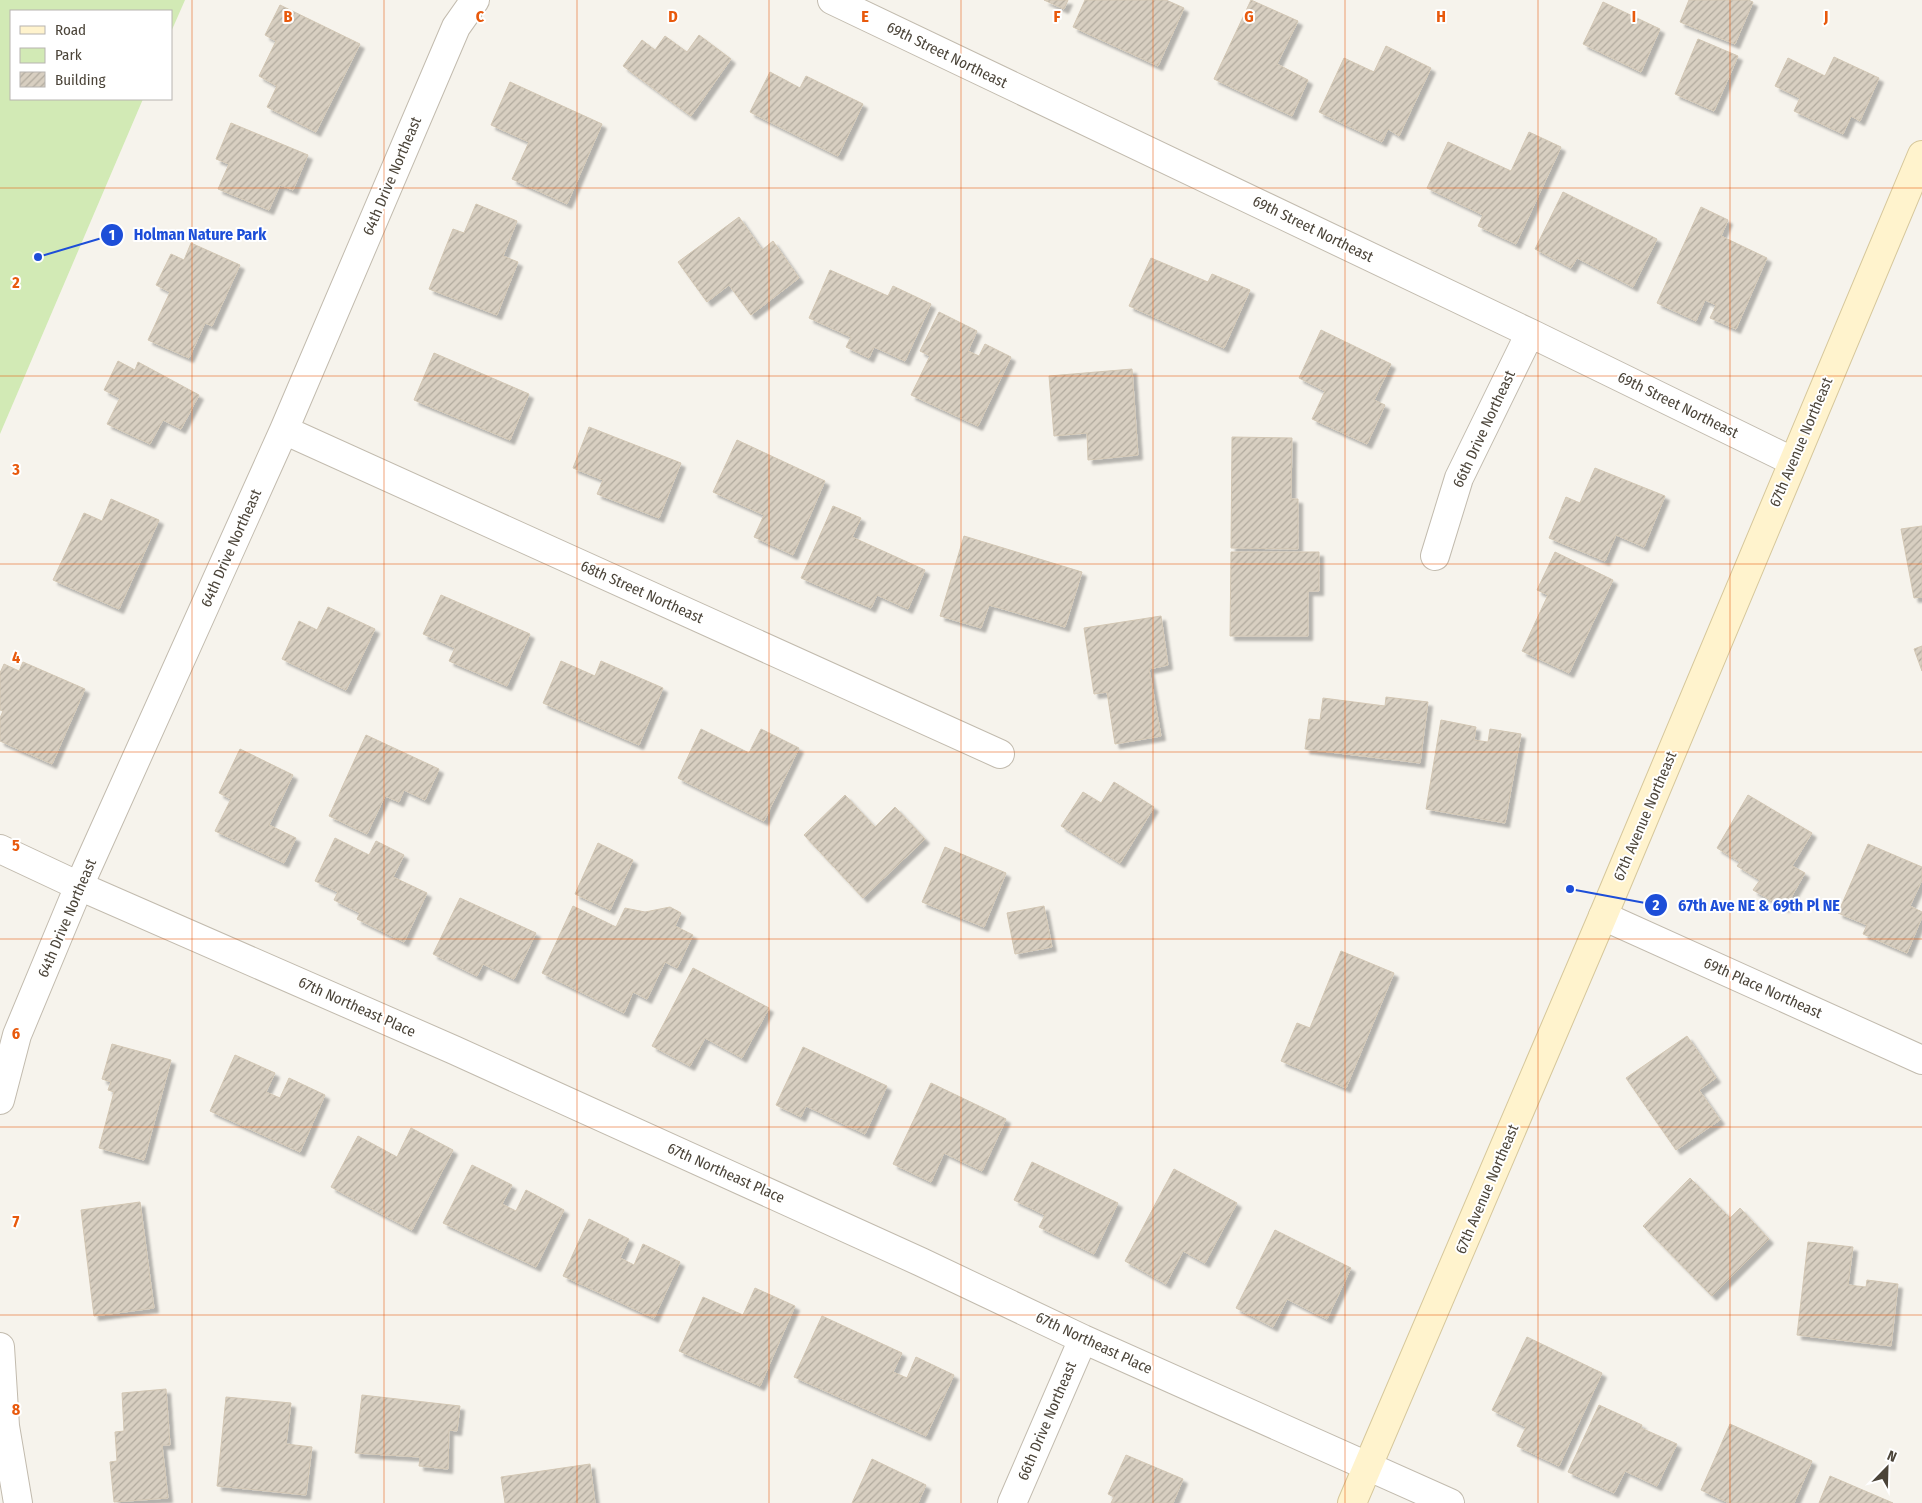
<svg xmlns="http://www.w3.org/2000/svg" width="1922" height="1503" viewBox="0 0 1922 1503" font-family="'Fira Sans Condensed',sans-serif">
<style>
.green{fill:#d2eab5}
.building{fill:url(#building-hatch);stroke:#d3c7b4;filter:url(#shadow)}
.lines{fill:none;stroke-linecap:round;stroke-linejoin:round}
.street-casing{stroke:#c2bbae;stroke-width:30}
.secondary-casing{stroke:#d6c79b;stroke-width:30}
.street{stroke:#fff;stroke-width:28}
.secondary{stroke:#fff3cd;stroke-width:28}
.grid{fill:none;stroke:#e8590c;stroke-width:1;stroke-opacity:0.55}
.labels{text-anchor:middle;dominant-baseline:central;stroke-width:4;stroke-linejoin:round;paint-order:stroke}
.street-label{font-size:15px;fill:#4b4439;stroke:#fff}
.grid-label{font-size:16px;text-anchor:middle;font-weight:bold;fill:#e8590c;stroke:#fff;stroke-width:4;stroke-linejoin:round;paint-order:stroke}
.leader{fill:none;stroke:#1d4ed8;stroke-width:2}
.callout-dot{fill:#1d4ed8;stroke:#fff;stroke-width:2}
.mark-label{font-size:15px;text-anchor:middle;font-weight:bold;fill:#fff}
.callout-label{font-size:16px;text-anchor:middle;font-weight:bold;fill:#1d4ed8;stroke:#fff;stroke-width:4;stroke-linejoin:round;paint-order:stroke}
</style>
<defs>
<pattern id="building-hatch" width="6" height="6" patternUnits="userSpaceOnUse" patternTransform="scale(1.25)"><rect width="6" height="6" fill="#d8cfc1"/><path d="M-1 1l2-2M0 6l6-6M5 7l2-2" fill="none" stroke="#b1aa9e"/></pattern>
<filter id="shadow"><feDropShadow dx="4.5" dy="4.5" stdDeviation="1" flood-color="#0004"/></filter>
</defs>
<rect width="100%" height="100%" fill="#f6f3ec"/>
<path class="green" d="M0,0H185L171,32V11H11V99H143L0,434Z"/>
<path class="building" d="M1044,0H1068L1064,9Z
M1085,0H1166L1184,8L1158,66L1073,27Z
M1251,0L1298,21L1277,64L1308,80L1292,116L1214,79Z
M1689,0H1748L1753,2L1735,44L1680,22Z
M1603,2L1660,29L1641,72L1583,44Z
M280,5L360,44L316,132L267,107L277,86L259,76L276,41L265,35Z
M699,35L731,59L691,116L623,66L642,40L655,50L665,36L687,52Z
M1698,39L1738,56L1714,111L1675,94Z
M1386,46L1431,68L1399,136L1388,129L1382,142L1319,112L1344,58L1374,72Z
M1834,57L1879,78L1860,121L1851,116L1843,134L1794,111L1800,98L1775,86L1788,58L1825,76Z
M770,72L800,88L806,76L863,104L838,156L750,112Z
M510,82L602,124L567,204L512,179L529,142L491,125Z
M231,123L308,155L293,190L280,185L269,210L218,189L229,164L216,159Z
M1529,132L1561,147L1516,244L1478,226L1483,215L1427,188L1448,142L1511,171Z
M1563,192L1657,239L1633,287L1577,258L1571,268L1535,249Z
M476,204L517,221L503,256L518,262L497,315L429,289L453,229L464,233Z
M1701,207L1728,220L1721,236L1767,258L1736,329L1710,318L1716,305L1705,300L1696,321L1657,303Z
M739,217L762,250L773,241L799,278L751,315L729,285L707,302L678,262Z
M191,243L240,265L212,326L205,323L189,358L148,340L170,292L156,285L171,254L184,260Z
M1151,258L1208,282L1212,274L1250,290L1224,348L1129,306Z
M830,270L888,296L893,286L931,304L905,361L874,347L869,358L846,347L851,337L809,318Z
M939,312L977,331L968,351L979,356L985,344L1011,357L978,426L911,395L930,356L920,351Z
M1321,330L1391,364L1374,400L1385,405L1367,444L1312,419L1325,391L1299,378Z
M434,353L529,394L510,440L414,400Z
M118,361L135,370L138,362L199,395L181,429L163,420L150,444L107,424L120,398L104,390Z
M1132,369L1138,455L1088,460L1087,433L1054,436L1049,376Z
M589,427L681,463L659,518L597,494L603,480L573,468Z
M1232,437L1292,438L1291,499H1298V549L1231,548Z
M737,440L825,481L793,555L754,537L764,515L713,492Z
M1595,468L1665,496L1644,547L1616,535L1605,561L1549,538L1566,497L1580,503Z
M111,499L159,520L119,609L53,580L84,513L102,521Z
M833,506L861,518L852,537L925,570L908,609L877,595L871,608L801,578Z
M1922,526V597L1914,598L1901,529Z
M964,536L1082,572L1065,627L989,605L981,628L940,616Z
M1231,552H1319V591H1308V636H1230Z
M1555,552L1613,580L1569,673L1522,651L1548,595L1537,590Z
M441,595L530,634L507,686L449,661L455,648L423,634Z
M328,607L375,629L346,690L282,659L299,621L317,630Z
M1161,616L1168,665L1149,669L1161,736L1115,744L1107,692L1094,694L1084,628Z
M1922,646V671L1914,649Z
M561,661L595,676L601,661L663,688L639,745L543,703Z
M23,662L85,689L52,764L0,741V718L3,711L0,710V673L4,664L19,671Z
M1386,697L1428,702L1420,763L1305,749L1309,719L1320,720L1323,698L1385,706Z
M1441,720L1476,727L1474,740L1488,742L1490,729L1521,734L1505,823L1426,809Z
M701,729L749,753L761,729L799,748L764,821L678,778Z
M366,735L439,769L425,800L404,790L399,802L385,796L367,834L329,816Z
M240,749L293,775L269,825L296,838L284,863L215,831L231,799L219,793Z
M1114,782L1154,807L1120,863L1061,826L1083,792L1101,803Z
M845,795L875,827L895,807L925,839L863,898L804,835Z
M1748,795L1812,833L1792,866L1805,873L1785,908L1753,890L1760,880L1737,866L1740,862L1717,848Z
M335,838L369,855L376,841L404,855L393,877L427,893L404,942L357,919L360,913L334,900L338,892L315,881Z
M598,843L633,860L610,910L575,894Z
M1868,844L1922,867V880L1910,906L1922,912V917L1907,953L1863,934L1867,925L1838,913Z
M945,847L1006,873L984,927L922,902Z
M460,898L536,933L514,979L483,964L477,976L433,954Z
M573,906L616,927L625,908L645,912L670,907L681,913L675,926L693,935L677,968L665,962L647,999L633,992L624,1013L542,973Z
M1044,906L1052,947L1015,954L1007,913Z
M1341,951L1394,973L1346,1088L1281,1061L1297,1023L1310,1028Z
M693,968L769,1008L742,1058L705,1038L690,1066L652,1046Z
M1687,1036L1716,1078L1699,1090L1720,1120L1676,1150L1626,1078Z
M112,1044L171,1060L144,1160L99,1148L114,1092L108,1090L111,1082L102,1079Z
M803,1047L887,1086L865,1134L806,1106L801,1117L776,1105Z
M235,1055L275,1073L266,1092L280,1098L289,1078L325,1095L300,1152L210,1111Z
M931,1083L1006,1119L982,1171L944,1153L931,1182L893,1164Z
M411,1128L453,1150L412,1230L331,1187L358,1136L397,1157Z
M1032,1162L1118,1203L1094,1254L1039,1227L1045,1215L1014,1200Z
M472,1165L512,1185L502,1204L516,1211L526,1190L564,1210L536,1267L443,1223Z
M1174,1169L1237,1203L1205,1263L1183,1251L1166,1284L1125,1261Z
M1690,1178L1730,1218L1740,1208L1769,1239L1712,1296L1643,1226Z
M140,1202L154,1308L94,1316L81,1210Z
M589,1219L629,1239L620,1258L634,1265L643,1244L680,1262L654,1318L563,1276Z
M1275,1230L1351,1268L1327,1319L1287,1299L1273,1327L1236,1308Z
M1808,1242L1853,1247L1848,1285L1866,1287L1867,1280L1898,1284L1891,1346L1797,1335Z
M755,1288L795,1306L760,1386L679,1351L703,1297L743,1315Z
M822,1316L902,1353L893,1372L907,1378L916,1357L954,1375L926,1436L794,1377Z
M1527,1337L1602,1373L1559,1466L1517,1446L1526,1427L1492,1410Z
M166,1389L170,1445H162L168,1498L114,1502L110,1462L117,1461L115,1432L124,1431L122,1393Z
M362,1395L460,1406L457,1431L449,1430L448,1469L419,1466L420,1457L355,1453Z
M226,1397L291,1403L286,1444L312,1447L306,1495L217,1486Z
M1599,1405L1642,1425L1641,1428L1677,1444L1657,1486L1625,1471L1614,1493L1568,1472Z
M1730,1424L1812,1461L1794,1503H1729L1701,1490Z
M1126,1455L1183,1479L1173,1503H1111L1114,1497L1108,1494Z
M872,1459L926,1485L918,1503H852Z
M590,1464L595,1503H505L501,1477Z
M1830,1476L1893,1503H1819Z"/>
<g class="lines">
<g class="street-casing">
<path id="street" d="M832,0L1530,333L1792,461
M284,430L1000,754
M1435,556L1459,478L1530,333
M0,849L79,886L454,1050L921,1262L1083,1339L1450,1503
M1603,916L1922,1060
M0,1100L17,1035L79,886L284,430L456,27L475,0
M0,1347L5,1426L18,1503
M1012,1503L1083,1339"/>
</g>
<g class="secondary-casing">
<path id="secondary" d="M1352,1503L1603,916L1922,155"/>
</g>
<use href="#street" class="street"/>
<use href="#secondary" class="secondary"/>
</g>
<path class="grid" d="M192,0V1503M384,0V1503M577,0V1503M769,0V1503M961,0V1503M1153,0V1503M1345,0V1503M1538,0V1503M1730,0V1503M0,188H1922M0,376H1922M0,564H1922M0,752H1922M0,939H1922M0,1127H1922M0,1315H1922"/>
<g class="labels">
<g class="street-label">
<text transform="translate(947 55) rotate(26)">69th Street Northeast</text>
<text transform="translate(392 176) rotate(-67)">64th Drive Northeast</text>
<text transform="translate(1313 229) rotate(26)">69th Street Northeast</text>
<text transform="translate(1678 405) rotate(26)">69th Street Northeast</text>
<text transform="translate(1484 429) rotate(-65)">66th Drive Northeast</text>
<text transform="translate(1801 442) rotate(-67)">67th Avenue Northeast</text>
<text transform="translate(231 548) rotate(-66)">64th Drive Northeast</text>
<text transform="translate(642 592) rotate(24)">68th Street Northeast</text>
<text transform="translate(1645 816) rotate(-67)">67th Avenue Northeast</text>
<text transform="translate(67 918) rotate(-67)">64th Drive Northeast</text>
<text transform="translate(1763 988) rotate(24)">69th Place Northeast</text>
<text transform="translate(357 1007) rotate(24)">67th Northeast Place</text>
<text transform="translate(726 1173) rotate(24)">67th Northeast Place</text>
<text transform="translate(1487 1189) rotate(-67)">67th Avenue Northeast</text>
<text transform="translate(1094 1343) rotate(25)">67th Northeast Place</text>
<text transform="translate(1047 1421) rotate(-67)">66th Drive Northeast</text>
</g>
</g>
<g class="grid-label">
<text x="288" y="22">B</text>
<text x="480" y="22">C</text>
<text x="673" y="22">D</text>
<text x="865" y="22">E</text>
<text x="1057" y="22">F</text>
<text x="1249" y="22">G</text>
<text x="1441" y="22">H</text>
<text x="1634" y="22">I</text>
<text x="1826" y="22">J</text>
<text x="16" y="288">2</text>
<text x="16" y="475">3</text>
<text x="16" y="663">4</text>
<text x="16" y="851">5</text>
<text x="16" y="1039">6</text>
<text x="16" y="1227">7</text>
<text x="16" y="1415">8</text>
</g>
<path class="leader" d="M38 257L112 235M1570 889L1656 905"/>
<g class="callout-dot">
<circle cx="38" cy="257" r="5"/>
<circle cx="1570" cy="889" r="5"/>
<circle cx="112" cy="235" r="12"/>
<circle cx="1656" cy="905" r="12"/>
</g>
<g class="mark-label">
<text x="112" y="240">1</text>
<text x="1656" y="910">2</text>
</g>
<g class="callout-label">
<text x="200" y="240">Holman Nature Park</text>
<text x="1759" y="911">67th Ave NE &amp; 69th Pl NE</text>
</g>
<rect x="10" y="10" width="162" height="90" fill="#ffffff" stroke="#b7b4b0"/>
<rect x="20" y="26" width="25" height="8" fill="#fff3cd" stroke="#b7b4b0"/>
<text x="55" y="35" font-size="15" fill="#4b4439">Road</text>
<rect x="20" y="48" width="25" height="15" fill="#d2eab5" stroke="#b7b4b0"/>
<text x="55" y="60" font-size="15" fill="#4b4439">Park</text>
<rect x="20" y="72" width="25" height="15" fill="url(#building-hatch)" stroke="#b7b4b0"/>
<text x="55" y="85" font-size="15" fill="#4b4439">Building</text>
<g transform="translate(1887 1468) rotate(23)" stroke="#ffffff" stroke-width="4" paint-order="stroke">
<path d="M0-4L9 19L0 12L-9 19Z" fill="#4b4439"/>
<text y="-8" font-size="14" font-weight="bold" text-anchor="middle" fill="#4b4439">N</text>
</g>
</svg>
